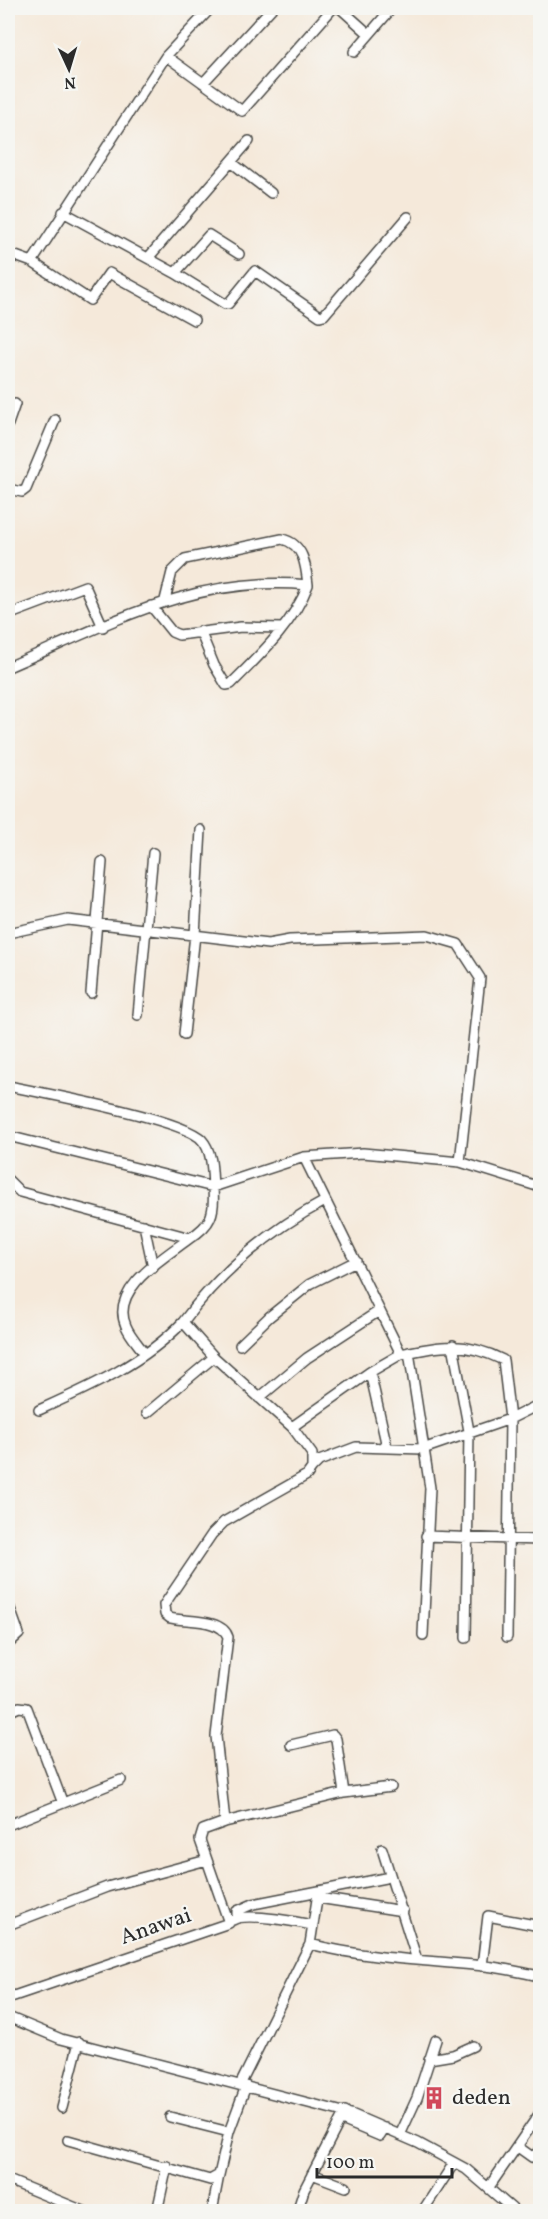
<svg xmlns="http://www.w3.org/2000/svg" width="548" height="2219" viewBox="0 0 548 2219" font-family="Vollkorn,serif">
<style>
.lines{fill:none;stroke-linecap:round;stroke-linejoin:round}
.street-casing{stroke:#494845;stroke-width:12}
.street{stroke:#fff;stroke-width:9}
.labels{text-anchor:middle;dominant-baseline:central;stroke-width:4.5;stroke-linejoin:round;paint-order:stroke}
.street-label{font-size:22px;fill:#2b2b2b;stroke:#f6f6f2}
.poi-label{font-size:22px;fill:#2b2b2b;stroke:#f6f6f2;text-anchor:start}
</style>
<rect width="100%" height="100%" fill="#f6f6f2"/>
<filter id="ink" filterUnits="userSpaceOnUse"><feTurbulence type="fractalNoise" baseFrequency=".0167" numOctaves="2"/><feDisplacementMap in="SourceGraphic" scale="12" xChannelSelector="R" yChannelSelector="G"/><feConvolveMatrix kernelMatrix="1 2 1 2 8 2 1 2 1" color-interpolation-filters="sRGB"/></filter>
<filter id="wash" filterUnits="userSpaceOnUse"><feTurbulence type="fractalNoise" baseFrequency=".008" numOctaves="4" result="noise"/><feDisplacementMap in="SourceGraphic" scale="24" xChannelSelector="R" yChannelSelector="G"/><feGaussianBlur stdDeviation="1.35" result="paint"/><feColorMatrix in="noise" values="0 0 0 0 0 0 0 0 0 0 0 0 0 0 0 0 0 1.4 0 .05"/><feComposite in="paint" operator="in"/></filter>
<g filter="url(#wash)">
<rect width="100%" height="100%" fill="#f5e9da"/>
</g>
<g filter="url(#ink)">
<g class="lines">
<g class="street-casing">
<path id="street" d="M340,8L369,34
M354,52L392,8
M166,56L242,111L333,8
M203,83L272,8
M231,162L271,193
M63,212L175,273L209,235L239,254
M8,251L11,257L8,268
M10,254L32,262L90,300L109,273L194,320
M148,258L249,141
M32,262L166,56L211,8
M175,273L225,304H228L255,271L320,316L324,315L408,217
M8,424L15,404
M8,489L22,492L26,489L55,420
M165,600L172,572L185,559L282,539C304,544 306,566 308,585
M151,606L172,632L179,635L241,627L282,628
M8,615L85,586L103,627
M8,667C107,625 195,574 308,585C294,623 259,656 231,684L226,685L214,665L200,631
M8,933L68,920L268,944L290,940L427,935L458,944L480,978L460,1162
M91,993L102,862
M138,1015L153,853
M184,1034L195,935L201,830
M8,1086C42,1093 184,1119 202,1140C213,1152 212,1173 213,1189C215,1214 211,1225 190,1238L20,1192L8,1180
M8,1136L213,1187L304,1157
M144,1225L153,1267
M183,1322C220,1272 270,1230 325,1201
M240,1345L269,1317L310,1284L356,1261
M453,1345L469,1431L466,1638
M409,1352L430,1488L423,1635
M145,1354C139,1345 130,1336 126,1326C109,1289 165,1257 190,1238
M401,1354C441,1345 465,1341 503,1360L510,1419L507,1637
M370,1372L387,1447
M259,1398L307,1358L379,1311
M147,1413L214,1357
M292,1427L370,1372L401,1354L304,1157L363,1153L460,1162L540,1187
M312,1468L319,1461L356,1447L423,1449L510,1419L540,1404
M426,1536L540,1540
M8,1603L19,1634L8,1644
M8,1712L19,1707L27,1708L62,1801
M291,1745L333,1735L336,1739L344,1793
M225,1822L344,1793L391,1787
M8,1825L121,1780
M382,1849L417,1960
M318,1898L403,1911
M237,1917V1911L253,1904L385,1878
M233,1920C245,1912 297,1922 312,1925
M8,1925L107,1887L207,1860
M310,1944L318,1893
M482,1966L488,1916L540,1926
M8,1998L229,1923L200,1840L203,1830L225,1822L216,1736L228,1637C222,1618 186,1622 170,1618L165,1614L164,1605L212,1534L224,1522L307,1475L312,1468V1454L292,1427L214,1357L183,1322C144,1363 90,1387 39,1410
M8,2017L61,2039L351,2114L418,2143L466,2169L516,2212
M429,2059L453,2055L473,2046
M240,2085L310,1944C368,1959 426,1960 485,1966C504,1968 522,1973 540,1976
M62,2108L79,2042
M170,2117L229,2132
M342,2120L380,2136L385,2128
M400,2135L417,2098L436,2040
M68,2140L210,2180L219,2175L229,2132L246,2086
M518,2147L532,2157L540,2151
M312,2174L346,2187
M8,2180L86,2212
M489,2187L540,2113
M157,2212L167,2166
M212,2212L219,2175
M297,2212L304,2190L345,2111
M422,2212L454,2163"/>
</g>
<use href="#street" class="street"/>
</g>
</g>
<defs>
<g id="building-bare" transform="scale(1.8)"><path d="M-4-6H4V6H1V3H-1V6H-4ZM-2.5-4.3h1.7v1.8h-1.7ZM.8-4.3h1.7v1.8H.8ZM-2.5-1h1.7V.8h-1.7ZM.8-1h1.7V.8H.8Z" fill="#d1495b" stroke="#f6f6f2" stroke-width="2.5" paint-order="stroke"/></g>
</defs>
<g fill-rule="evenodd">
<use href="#building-bare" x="434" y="2098"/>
</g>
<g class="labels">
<g class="street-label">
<text transform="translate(156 1927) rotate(-19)">Anawai</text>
</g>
<g class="poi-label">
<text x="452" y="2098">deden</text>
</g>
</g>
<rect width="548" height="2219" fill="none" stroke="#f6f6f2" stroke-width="30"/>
<g transform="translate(69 69) rotate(176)" stroke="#f6f6f2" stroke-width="4.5" paint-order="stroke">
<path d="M0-4.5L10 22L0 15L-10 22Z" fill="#2b2b2b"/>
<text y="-9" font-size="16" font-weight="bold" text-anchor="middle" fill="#2b2b2b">N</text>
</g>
<path d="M317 2168v9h135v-9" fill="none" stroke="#2b2b2b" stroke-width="3"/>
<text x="326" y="2168" font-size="18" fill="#2b2b2b" stroke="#f6f6f2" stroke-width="4.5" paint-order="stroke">100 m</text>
</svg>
